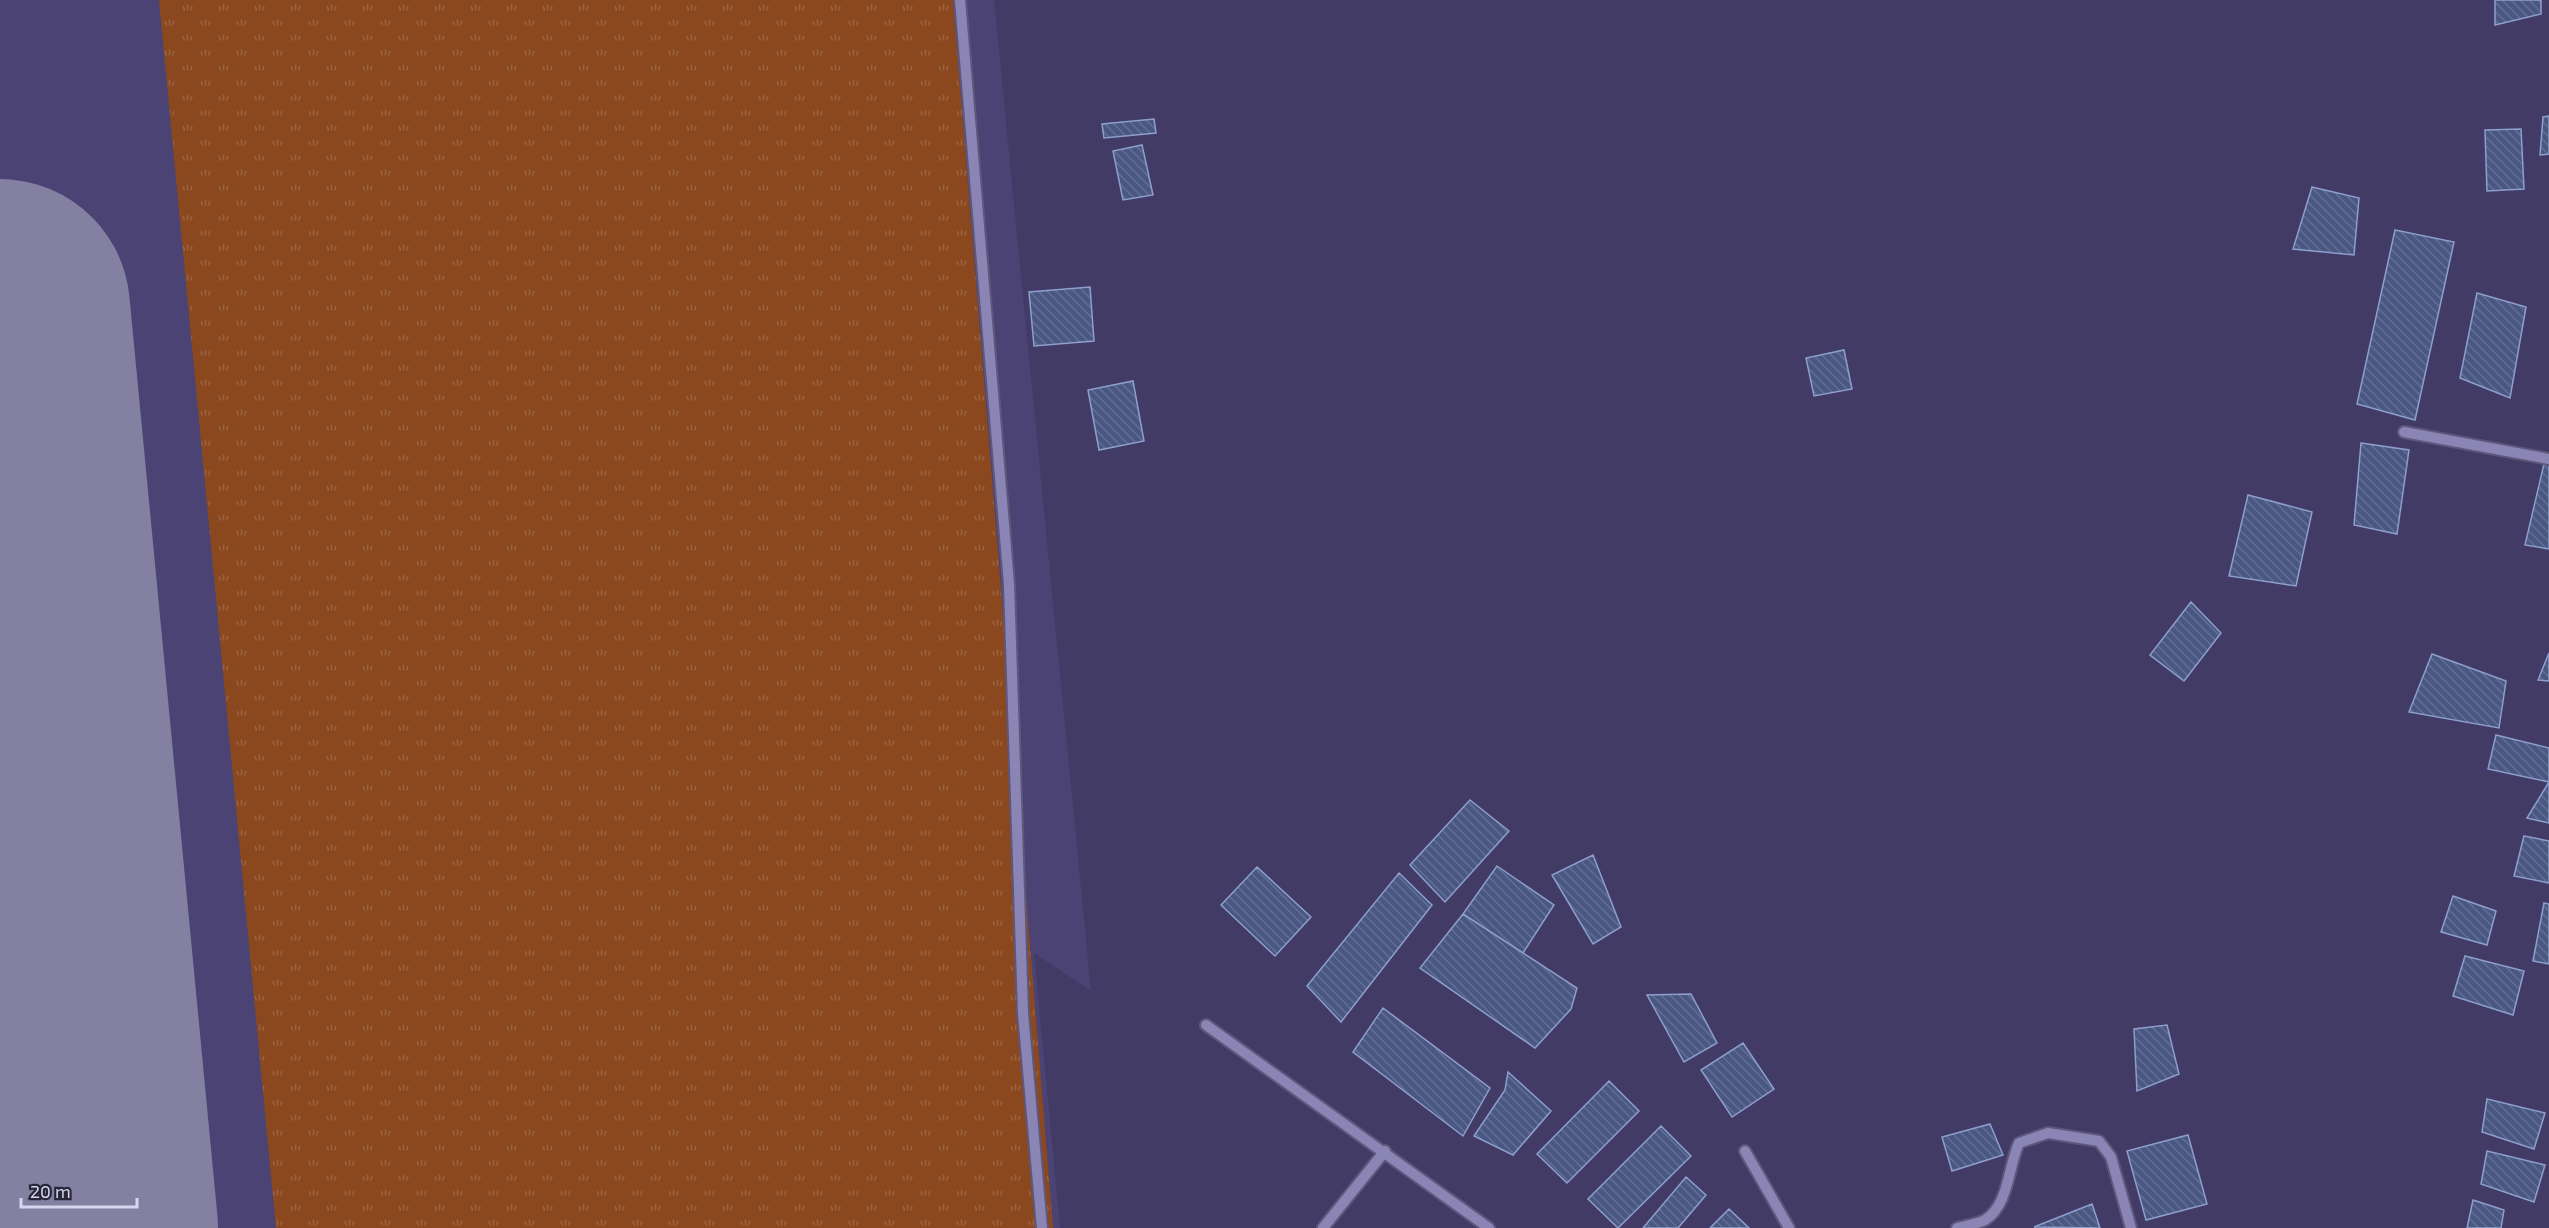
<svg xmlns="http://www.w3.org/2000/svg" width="2549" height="1228" viewBox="0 0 2549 1228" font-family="'Exo 2',sans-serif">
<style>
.built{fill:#4b4374}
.grass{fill:url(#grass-tufts)}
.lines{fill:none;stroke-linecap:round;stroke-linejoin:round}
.taxiway{stroke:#8480a2;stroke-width:104}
.runway{stroke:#8480a2;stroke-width:260}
.building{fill:url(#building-back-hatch);stroke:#8e9fce;stroke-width:1.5}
.minor-casing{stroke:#5e577b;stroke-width:14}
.minor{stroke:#8b85b5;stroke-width:10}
</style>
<defs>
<pattern id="grass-tufts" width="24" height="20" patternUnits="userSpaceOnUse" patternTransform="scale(1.5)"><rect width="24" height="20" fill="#8b481e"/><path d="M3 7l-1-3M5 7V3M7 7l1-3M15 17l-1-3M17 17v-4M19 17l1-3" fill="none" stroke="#9b623f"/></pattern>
<pattern id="building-back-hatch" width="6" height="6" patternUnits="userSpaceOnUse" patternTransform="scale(1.5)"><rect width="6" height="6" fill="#495781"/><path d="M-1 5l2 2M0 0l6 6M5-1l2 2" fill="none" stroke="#626e93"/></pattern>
</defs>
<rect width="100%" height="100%" fill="#423b66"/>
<path class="built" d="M0,0H994L1091,991L1034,953L1060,1228H0Z"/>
<path class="grass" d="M159,0H953L1053,1228H276Z"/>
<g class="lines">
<path class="taxiway" d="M80,1228L87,1218"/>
<path class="runway" d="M0,309L88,1228"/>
</g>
<path class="building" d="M2495,0H2541V14L2495,25Z
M2549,116V154L2540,155L2543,117Z
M1154,119L1156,133L1104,138L1102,124Z
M2521,129L2524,189L2487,191L2485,130Z
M1142,145L1153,195L1123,200L1113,151Z
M2312,187L2359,198L2354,255L2293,249Z
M2395,230L2454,242L2415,420L2357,404Z
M1090,287L1094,341L1034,346L1029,292Z
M2477,293L2526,307L2510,398L2460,378Z
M1844,350L1852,389L1814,396L1806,358Z
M1133,381L1144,441L1099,450L1088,390Z
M2361,443L2409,450L2397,534L2354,525Z
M2544,464L2549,465V549L2525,545Z
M2248,495L2312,512L2296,586L2229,576Z
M2191,602L2221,633L2184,681L2150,655Z
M2549,653V681L2538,680Z
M2432,654L2506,681L2499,728L2409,712Z
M2496,735L2549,748V823L2527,818L2549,782L2488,769Z
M1470,800L1509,831L1445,902L1410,865Z
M2524,836L2549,841V883L2514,876Z
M1593,855L1621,927L1593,944L1552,875Z
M1497,866L1554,905L1523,953L1463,914Z
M1257,867L1311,917L1275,956L1221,905Z
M1399,873L1432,905L1341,1022L1307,986Z
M2453,896L2496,911L2487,945L2441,932Z
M2544,903L2549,904V964L2533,961Z
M1463,914L1577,988L1571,1009L1535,1048L1420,968Z
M2465,956L2524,971L2513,1015L2453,996Z
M1691,994L1717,1043L1684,1062L1647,995Z
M1383,1008L1490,1088L1463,1136L1353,1052Z
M2167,1025L2179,1074L2137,1091L2134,1029Z
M1743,1043L1774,1089L1732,1117L1701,1070Z
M1508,1072L1551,1111L1513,1155L1474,1136L1505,1090Z
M1609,1081L1639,1111L1567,1183L1537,1154Z
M2487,1099L2545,1113L2534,1149L2482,1132Z
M1990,1124L2003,1155L1952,1171L1942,1137Z
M1661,1126L1691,1156L1618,1228L1588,1199Z
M2188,1135L2207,1204L2146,1220L2127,1151Z
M2487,1151L2545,1165L2534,1202L2481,1184Z
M1686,1177L1706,1195L1678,1228H1643Z
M2473,1200L2504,1210L2501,1228H2467Z
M2092,1204L2100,1228L2034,1227Z
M1729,1209L1749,1228H1710Z"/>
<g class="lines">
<g class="minor-casing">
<path id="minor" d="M960,0L1009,584L1023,1013L1042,1228
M2404,432L2549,459
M1206,1025L1489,1228
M1745,1151L1789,1228
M1323,1228L1385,1151
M1957,1228C1965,1226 1977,1224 1985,1220C2009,1205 2008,1167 2019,1143L2048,1133L2099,1141L2111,1157L2131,1228"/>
</g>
<use href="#minor" class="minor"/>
</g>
<path d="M21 1198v9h116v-9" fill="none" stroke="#d8d5ef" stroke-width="3"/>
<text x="30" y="1198" font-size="18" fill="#d8d5ef" stroke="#282639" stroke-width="4.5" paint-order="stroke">20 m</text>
</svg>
